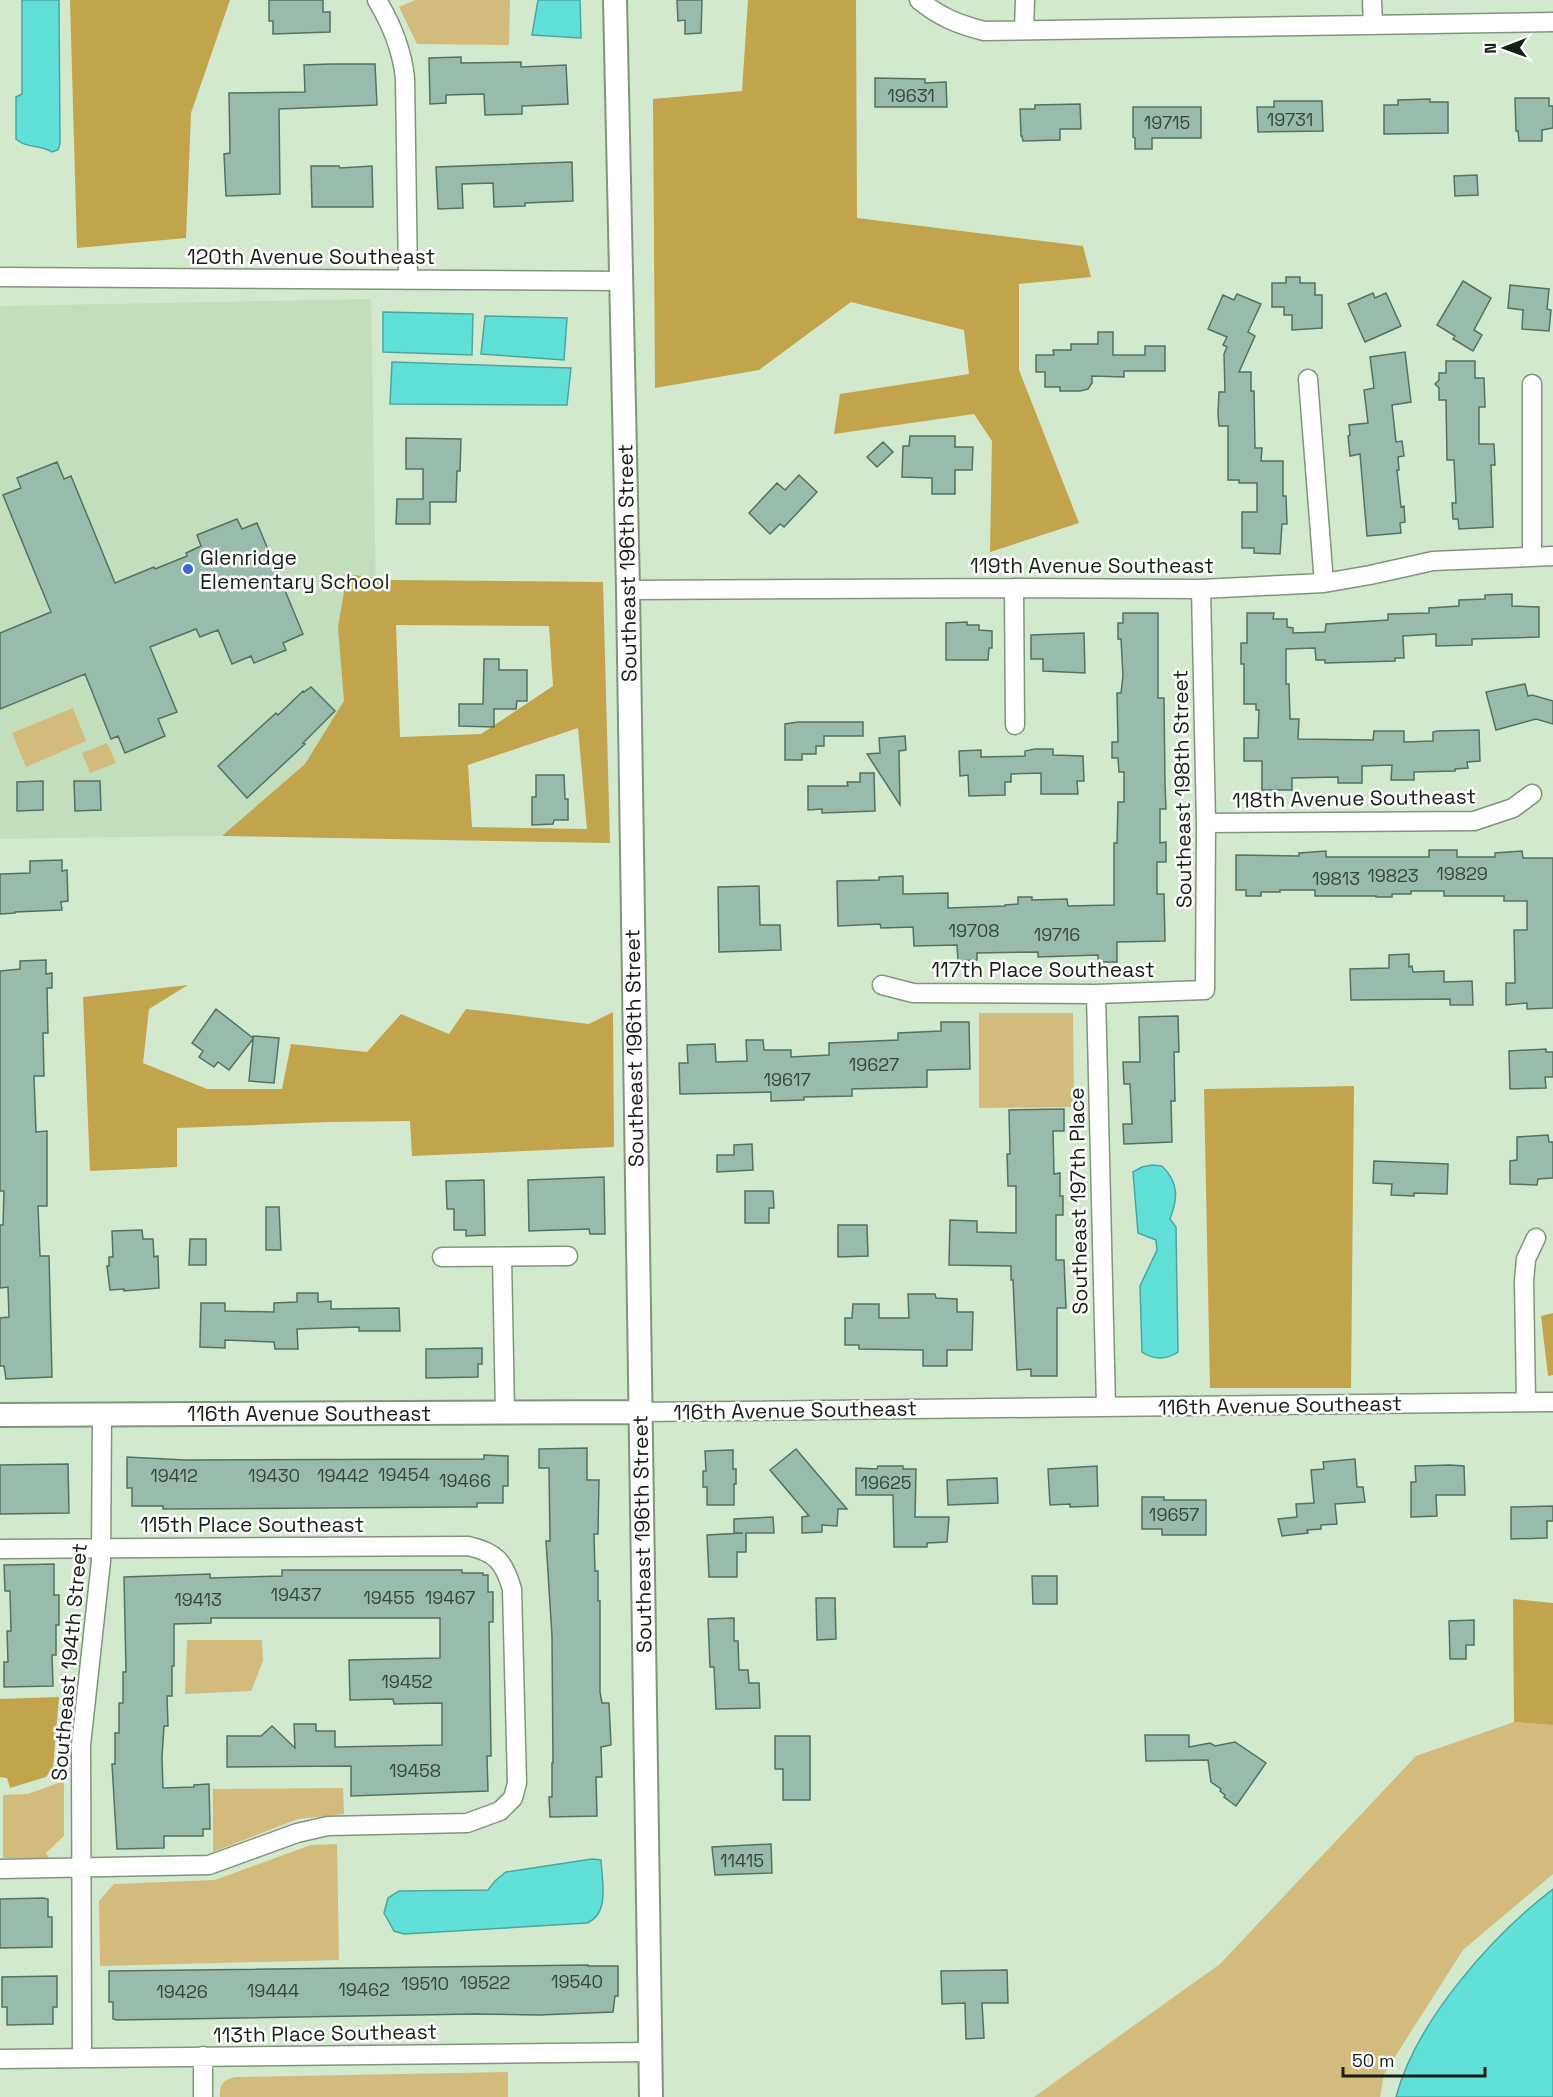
<svg xmlns="http://www.w3.org/2000/svg" width="1553" height="2097" viewBox="0 0 1553 2097" font-family="'Space Grotesk',sans-serif">
<style>
.built{fill:#c2debd}
.green{fill:#d2bb7c}
.forest{fill:#c2a44c;fill-rule:evenodd}
.water{fill:#61e0d9;stroke:#4ba69e;stroke-width:1.5}
.building{fill:#99bbab;stroke:#527263;stroke-width:1.5}
.lines{fill:none;stroke-linecap:round;stroke-linejoin:round}
.minor-casing{stroke:#80957c;stroke-width:21}
.tertiary-casing{stroke:#80957c;stroke-width:26}
.minor{stroke:#fff;stroke-width:18}
.tertiary{stroke:#fff;stroke-width:22}
.poi-dot{fill:#3e68d9;stroke:#fff;stroke-width:2}
.labels{text-anchor:middle;dominant-baseline:central;stroke-width:5;stroke-linejoin:round;paint-order:stroke}
.number-label{font-size:18px;fill:#38463a}
.street-label{font-size:21px;fill:#171f15;stroke:#fff}
.poi-label{font-size:21px;fill:#171f15;stroke:#fff;text-anchor:start}
</style>
<rect width="100%" height="100%" fill="#d3e9ce"/>
<path class="built" d="M371,299L380,833L0,839V306Z"/>
<path class="green" d="M415,0H510L509,45L417,44L399,7Z
M73,708L86,741L26,767L12,733Z
M107,743L116,763L90,773L82,753Z
M979,1013H1073L1074,1107L979,1108Z
M187,1640H262L263,1661L251,1691L185,1694Z
M1514,1722L1553,1725V1874L1463,1950L1384,2074L1380,2097H1034L1220,1964L1416,1756Z
M64,1781V1836L46,1853L49,1858H3V1795L28,1794Z
M343,1788L344,1814L298,1819L213,1852V1789Z
M337,1844L339,1960L100,1966L99,1901L114,1884L215,1880L311,1845Z
M508,2072V2097H220C219,2084 224,2079 236,2077Z"/>
<path class="forest" d="M70,0H230L191,113L186,238L77,248Z
M748,0H856L857,218L1083,246L1091,277L1019,284V370L1079,523L990,552L992,441L974,414L834,434L840,394L969,374L964,330L851,302L759,370L655,388L653,99L742,91Z
M347,574L391,580L603,582L610,843L222,836L305,764L344,701L338,627ZM396,625L549,626L553,686L481,734L400,737ZM578,728L587,829L472,827L468,765Z
M188,985L149,1009L143,1063L207,1089H282L291,1044L367,1052L401,1014L449,1034L466,1009L589,1024L613,1012L614,1147L412,1156L410,1121L329,1122L177,1128V1167L90,1171L83,997Z
M1354,1086L1351,1388H1210L1204,1089Z
M1553,1313V1375L1548,1376L1541,1316Z
M1513,1599L1553,1603V1725L1514,1722Z
M59,1697L53,1767L46,1777L10,1788L7,1778L0,1777V1699Z"/>
<path class="water" d="M22,0H59L60,144L58,150L52,152C40,144 27,149 16,139V97L22,94Z
M538,0H580L581,38L532,35Z
M383,312L473,314L472,355L383,352Z
M485,316L567,318L564,360L481,354Z
M392,362L571,368L567,405L390,404Z
M1152,1165L1162,1166C1179,1183 1178,1198 1170,1219L1176,1227L1178,1352C1167,1360 1153,1360 1142,1352L1140,1286L1157,1250L1156,1240L1138,1233L1133,1172L1142,1167Z
M592,1859L601,1860C602,1881 610,1914 587,1923L404,1934L394,1931L384,1913L388,1898L399,1891L488,1890L495,1881L506,1872Z
M1553,1889V2097H1396C1416,2021 1492,1936 1553,1889Z"/>
<path class="building" d="M269,0H323V12H330V32L273,34V21H269Z
M677,0H702L701,33L685,34V20L678,21Z
M461,57V63L521,62V67L566,65L568,104L522,106V114L485,115L484,94L446,95V103L430,104L429,58Z
M330,64H375L377,105L279,109L280,194L226,196L224,154L230,153L229,93L305,92L304,65Z
M875,78L925,79V83L946,82L947,107H875Z
M1515,98H1549V106H1553V128L1542,130V141H1519L1518,131H1516Z
M1430,99V102H1448V133L1384,134V105H1398V100Z
M1274,101H1322L1323,131L1258,132L1257,107H1274Z
M1080,104L1081,129H1060V140L1023,141L1022,136H1021L1020,109H1035V105Z
M1133,107H1201V138H1152V149H1135V138L1133,137Z
M572,162L573,201L525,203V206L494,207L493,183L462,184L463,208L438,209L436,167Z
M311,166H339L340,168L372,166L373,207H312Z
M1477,175L1478,195L1455,196L1454,176Z
M1286,277H1300V283H1315V295H1322V328L1292,330V315H1284V307H1272V283H1286Z
M1463,281L1491,298L1474,330L1482,335L1473,351L1453,339L1455,336L1437,325Z
M1510,285L1549,289L1547,309L1551,310L1549,331L1522,329L1523,310L1508,308Z
M1373,293L1375,298L1386,293L1401,326L1365,342L1348,304Z
M1237,294L1261,304L1248,332L1255,336L1239,372H1251V391H1254L1255,448H1262L1261,461H1283V496H1286L1287,524H1282L1280,554L1254,553V548H1242V512H1257V483H1239V480H1228V426H1219L1218,414L1219,392H1225L1224,354L1227,347L1223,345L1227,337L1208,329L1223,295L1234,300Z
M1098,332H1113V355H1145V346H1165V371H1124V377L1092,376V383L1088,389L1080,391H1060V387H1045V372H1036V355H1054L1053,350H1071V344H1098Z
M1405,352L1411,402L1392,405L1396,442L1402,441L1404,456L1398,457L1399,470H1397L1401,507L1404,506L1405,522L1400,523L1401,533L1367,536L1360,454L1350,456L1348,436L1350,435L1349,425L1368,423L1364,390L1374,388L1370,357Z
M1446,361H1475V378H1484L1485,407H1479V444H1494L1495,465H1491L1493,527L1459,529L1458,519H1453L1452,503H1456L1454,460H1447L1446,400H1439V388L1435,384L1439,380V373H1446Z
M910,436H955V447H973L972,470H955V494H932V478L902,477L903,446H909Z
M406,438L461,439L460,471H457L456,502H430V524H396L397,499H423V469H406Z
M883,442L893,452L877,467L867,457Z
M57,462L64,479L71,476L115,583L154,567L155,569L187,556L186,553L201,546L197,535L237,519L242,529L257,523L303,634L283,643L286,650L254,663L251,656L232,664L218,630L200,637L196,629L150,647L177,712L158,719L165,736L125,753L118,736L111,739L85,674L0,709V633L51,612L3,495L21,488L17,478Z
M799,475L817,492L784,527L780,524L770,534L749,513L777,483L785,490Z
M1512,594V606L1539,607V637L1472,639V645L1436,646V634L1403,636L1404,658H1395V661L1325,663V660H1316L1315,648L1286,649V684H1289L1290,719H1299L1298,739L1373,740L1374,731H1404V742L1433,741V732L1437,731L1479,730L1480,761L1467,762L1468,768L1455,769V771L1414,772V780H1391L1392,765L1362,766V783H1338V777L1292,778V790H1262V761H1244V738H1258L1259,710H1256V704H1244V664H1241V643H1247V613H1274L1273,619H1287V627L1293,628V633L1325,632L1326,624L1388,620V614L1429,613V608L1459,606V600L1485,599V595Z
M1123,613H1158V698H1164L1165,784L1166,809H1160V843L1166,842V862H1157V894H1164L1165,941L1117,942V962H1098V955L1038,957V952L977,953V960L958,961L957,945L914,946L913,927L881,928L880,924L838,926L837,881L879,880V877L903,876V894L948,893V908L1005,906V905L1018,904V897H1032V900L1067,899L1068,906L1114,905V843H1117L1118,802H1124V772H1119L1118,758H1112V742H1118L1117,693H1121L1123,676L1121,639H1118V623H1123Z
M967,622V625H979V630L992,631V648H989L988,660H946V623Z
M1084,633L1085,673L1043,671V659H1031V635Z
M484,659H499V670H527V701H517L516,709H494V727L459,726V704H483Z
M1525,684L1528,696L1532,695L1553,701V724L1536,719L1496,730L1486,692Z
M311,687L335,711L303,743L305,744L247,798L218,766L276,713L278,715L303,691L304,692Z
M798,722H863V736H824V746H816V754H802V760H785V724Z
M905,736L906,750L899,751L900,805L867,754L880,753L879,738Z
M1035,749H1053V755L1083,756L1084,781H1077L1078,794H1041V773L1011,774V782H1005V795L969,796L968,775L960,776L959,751L981,750V757L1025,756V751Z
M860,773H874L875,811L822,813V809L808,810V786H848L847,782H860Z
M536,775H564L565,799H568V820H554L553,824L532,825V797H536Z
M43,781V810L17,811V782Z
M74,781H100L101,810L75,811Z
M1429,850H1457V857H1495V853L1522,851L1523,858H1553V1008L1527,1009V1003L1506,1005V983H1515L1514,930H1527V901H1504V896H1444V891H1411V894H1392V897H1376V896H1315V890H1280V892H1261V896H1246V890H1236V855L1299,856V853L1326,851V857H1429Z
M62,860V871L67,870L68,901L61,902L62,910L15,912V913L0,914V874L30,873V861Z
M759,886L760,925H780L781,950L719,952L718,887Z
M1409,954V967L1412,966L1413,972L1444,971V982L1472,981L1473,1005H1450V999L1351,1000L1350,969L1389,968V955Z
M46,960V974L52,973V988H47L48,1033H43L44,1076H34L36,1132L47,1131V1206H38L40,1256H49L52,1377L6,1379L4,1366H0V1318L9,1317L8,1287L0,1288V1225H3L4,1191H0V971L20,969V961Z
M216,1009L253,1038V1036L279,1038L274,1083L249,1081L253,1039L229,1070L218,1062L214,1067L199,1057L203,1051L192,1043Z
M1178,1016L1179,1052H1174L1175,1101H1171L1172,1142L1124,1144L1123,1124H1132L1130,1084H1124L1123,1062H1140L1139,1017Z
M941,1022H969L970,1069L927,1070V1087L852,1089V1096L804,1097V1100L771,1101V1092L680,1094L679,1063H688L687,1045L715,1044L716,1062L747,1061L746,1040H763L764,1050H791V1057L829,1055V1043L898,1040V1033L941,1031Z
M1546,1049V1052H1553V1077H1545L1546,1088L1510,1089L1509,1051Z
M1064,1109V1131H1053L1054,1174L1060,1173V1196H1063V1215H1056V1260H1064L1066,1308H1057V1376H1031V1369L1017,1370L1013,1280H1011V1266L949,1265L950,1220L977,1221V1232L1016,1233V1186H1008L1007,1154H1010L1009,1110Z
M1548,1135L1549,1142H1553V1178L1538,1179L1537,1185L1510,1184V1161L1517,1160V1137Z
M752,1144L753,1170L717,1172V1155H734V1145Z
M1374,1161L1448,1164L1447,1194L1414,1193V1196L1391,1195L1392,1184L1373,1183Z
M604,1177L605,1234H590L589,1229L529,1231L528,1180Z
M484,1180L485,1235L466,1236V1230H454V1209H447L446,1181Z
M745,1191H773L774,1208H769V1223H745Z
M266,1207H279L281,1250H266Z
M838,1225H867L868,1256L838,1257Z
M142,1230L143,1239H153L154,1257L158,1256L159,1288L124,1291V1289L110,1290L107,1266H109V1257H113L112,1231Z
M190,1239H206V1265H189Z
M297,1293H318V1302L331,1301V1309L399,1308L400,1331H359V1327L297,1329L298,1349H275L274,1342L225,1340V1348L200,1347L201,1303H225V1311L274,1312V1303L297,1302Z
M908,1294H935L936,1298L957,1299V1312H973L972,1350H947V1366H923V1350L859,1349V1345H845V1318H852L853,1304H879V1318H909Z
M482,1348V1364H478V1377L426,1378V1349Z
M587,1448V1480H599L598,1534H594L595,1571H598V1601H600V1692L602,1703H609L611,1745L601,1747L602,1777H596L597,1816L550,1817L549,1797H552V1763H553L552,1636L546,1541H550L549,1468H539V1449Z
M796,1449L847,1509H838L837,1526L822,1525V1532L802,1533V1517L809,1516L770,1470Z
M733,1450V1469H736V1484H734V1505H707V1487H703V1471H706L705,1451Z
M484,1455L508,1456V1486H503V1503H477V1507H462L163,1509V1506H132V1488H127V1457L185,1460L484,1459Z
M1355,1459L1357,1487H1363L1365,1502L1335,1504L1337,1524L1321,1525V1529L1307,1530L1308,1533L1282,1536L1278,1519L1297,1517L1296,1504L1314,1503L1311,1470L1324,1469L1323,1462Z
M68,1464L69,1513L0,1514V1465Z
M1450,1465L1464,1466L1465,1495H1436L1437,1516L1411,1517V1482H1416L1415,1466Z
M878,1466H903V1469H916L915,1517H949L947,1542L927,1543V1547H894L893,1495H856V1468L877,1469Z
M1097,1466L1098,1506L1070,1507V1504L1050,1505L1048,1469Z
M997,1478L998,1503L948,1505L947,1480Z
M1142,1497H1164V1500H1206V1535H1162V1529H1142Z
M1553,1506V1521H1547V1538L1511,1539V1507Z
M773,1517L774,1533H746V1552H737V1577H709L707,1535L743,1533H734V1519Z
M54,1564V1595H59V1625H56V1655H52L53,1686L4,1687V1662H8L7,1631H11L10,1591H5L4,1565Z
M282,1570H462V1573H483V1575H488V1592H493V1622H489L491,1752V1756H487L488,1791L351,1796V1766L227,1767V1736H261L272,1726L295,1748L294,1724H316V1731H335V1747L442,1745V1703L394,1704L393,1699L350,1700L349,1660L440,1658V1618H211V1623L174,1624V1666H172V1696H167L168,1726H164L162,1757L163,1788L194,1787V1785L209,1784L210,1829H203V1836H164V1848L117,1849L112,1764H115V1733H119V1703H123V1672H126L124,1577L210,1574V1578L282,1576Z
M1032,1576H1057V1604H1033Z
M816,1598H835L836,1639L817,1640Z
M734,1618V1641H738L739,1670H748L749,1683H759L760,1708L716,1709L714,1667H710L708,1619Z
M1474,1620V1645H1466V1659H1450L1449,1621Z
M1145,1735H1189V1747L1210,1743L1215,1746L1235,1742L1266,1763L1236,1806L1224,1797L1225,1795L1220,1791L1221,1789L1211,1782L1208,1760L1146,1761Z
M775,1736H810V1800H783V1769H775Z
M771,1844L772,1873L715,1875L712,1847Z
M43,1898L48,1899V1917H52V1947L0,1948V1899Z
M588,1965V1966H618V1996H615L613,2012L539,2015L474,2014L117,2020L113,2019V2002H109V1971Z
M1007,1970L1008,2003H982L984,2038L966,2039L965,2003L942,2004L941,1971Z
M57,1976V2007H53V2024L7,2025V2007H2V1977Z"/>
<g class="lines">
<g class="minor-casing">
<path id="minor" d="M377,0C392,25 402,50 405,78L408,280
M919,0C940,17 957,24 984,31L1553,22
M1372,0L1373,24
M1024,30L1025,0
M0,277L621,281
M1308,379L1324,583
M1532,384V555
M1014,588L1015,725
M628,590L1014,588L1201,589L1324,583L1370,575L1433,561L1553,556
M1206,823L1474,821L1513,808L1532,794
M882,985L913,993L1096,994L1205,990L1206,823L1201,589
M1096,994L1106,1407
M442,1257L568,1256
M502,1257L505,1412
M1526,1402L1524,1281L1526,1259L1536,1238
M639,1412L1553,1402
M0,1549L468,1546C496,1552 504,1562 512,1589L517,1783L513,1798L500,1811L467,1823L328,1826L297,1833L209,1865L0,1869
M203,2056V2097
M82,2058L81,1745L101,1561L102,1415
M0,2059L651,2052"/>
</g>
<g class="tertiary-casing">
<path id="tertiary" d="M615,0L628,590L651,2097
M0,1415L639,1412"/>
</g>
<use href="#minor" class="minor"/>
<use href="#tertiary" class="tertiary"/>
</g>
<circle class="poi-dot" cx="188" cy="569" r="6"/>
<g class="labels">
<g class="number-label">
<text x="911" y="95">19631</text>
<text x="1290" y="119">19731</text>
<text x="1167" y="122">19715</text>
<text x="1462" y="873">19829</text>
<text x="1393" y="875">19823</text>
<text x="1336" y="878">19813</text>
<text x="974" y="930">19708</text>
<text x="1057" y="934">19716</text>
<text x="874" y="1064">19627</text>
<text x="787" y="1079">19617</text>
<text x="404" y="1474">19454</text>
<text x="174" y="1475">19412</text>
<text x="274" y="1475">19430</text>
<text x="343" y="1475">19442</text>
<text x="465" y="1480">19466</text>
<text x="886" y="1482">19625</text>
<text x="1174" y="1514">19657</text>
<text x="296" y="1594">19437</text>
<text x="389" y="1597">19455</text>
<text x="450" y="1597">19467</text>
<text x="198" y="1599">19413</text>
<text x="407" y="1681">19452</text>
<text x="415" y="1770">19458</text>
<text x="742" y="1860">11415</text>
<text x="577" y="1981">19540</text>
<text x="485" y="1982">19522</text>
<text x="425" y="1983">19510</text>
<text x="364" y="1989">19462</text>
<text x="273" y="1990">19444</text>
<text x="182" y="1991">19426</text>
</g>
<g class="street-label">
<text x="311" y="256">120th Avenue Southeast</text>
<text transform="translate(627 563) rotate(-91)">Southeast 196th Street</text>
<text x="1092" y="565">119th Avenue Southeast</text>
<text transform="translate(1182 789) rotate(-91)">Southeast 198th Street</text>
<text transform="translate(1354 798) rotate(-1)">118th Avenue Southeast</text>
<text x="1043" y="969">117th Place Southeast</text>
<text transform="translate(634 1048) rotate(-91)">Southeast 196th Street</text>
<text transform="translate(1078 1201) rotate(-91)">Southeast 197th Place</text>
<text transform="translate(1280 1405) rotate(-1)">116th Avenue Southeast</text>
<text transform="translate(795 1410) rotate(-1)">116th Avenue Southeast</text>
<text x="309" y="1413">116th Avenue Southeast</text>
<text x="252" y="1524">115th Place Southeast</text>
<text transform="translate(642 1534) rotate(-91)">Southeast 196th Street</text>
<text transform="translate(69 1662) rotate(-85)">Southeast 194th Street</text>
<text transform="translate(325 2033) rotate(-1)">113th Place Southeast</text>
</g>
<g class="poi-label">
<text x="200" y="557">Glenridge<tspan x="200" dy="24">Elementary School</tspan></text>
</g>
</g>
<g transform="translate(1505 48) rotate(269)" stroke="#ffffff" stroke-width="4.5" paint-order="stroke">
<path d="M0-4.5L10 22L0 15L-10 22Z" fill="#171f15"/>
<text y="-9" font-size="16" font-weight="bold" text-anchor="middle" fill="#171f15">N</text>
</g>
<path d="M1343 2067v9h142v-9" fill="none" stroke="#171f15" stroke-width="3"/>
<text x="1352" y="2067" font-size="18" fill="#171f15" stroke="#ffffff" stroke-width="4.5" paint-order="stroke">50 m</text>
</svg>
